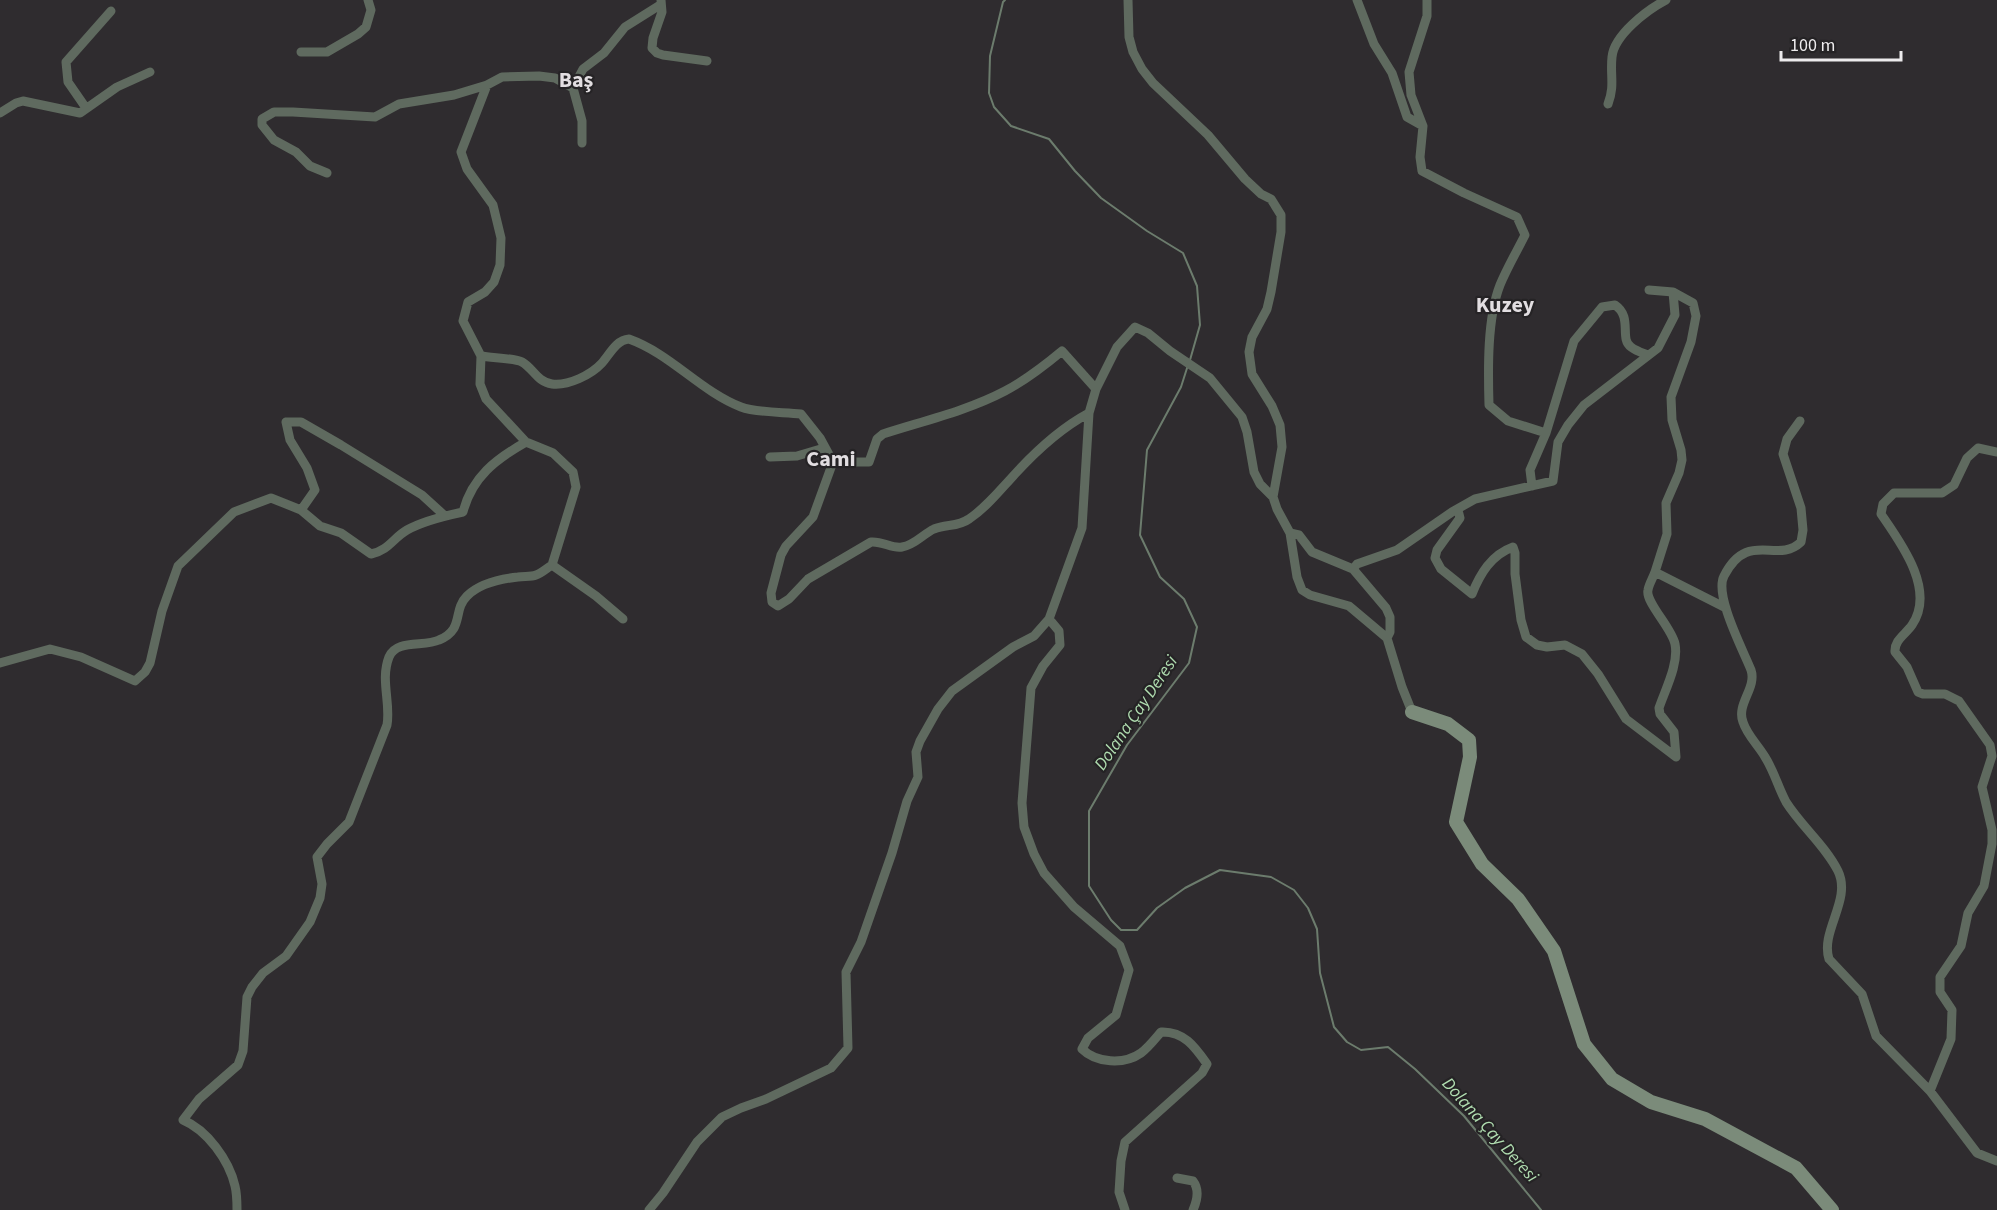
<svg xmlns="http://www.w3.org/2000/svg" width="1997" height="1210" viewBox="0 0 1997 1210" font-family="'Source Sans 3',sans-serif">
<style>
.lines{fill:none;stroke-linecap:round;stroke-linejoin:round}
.stream{stroke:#6c7c6d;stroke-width:2}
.street{stroke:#5f6a5f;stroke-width:9}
.secondary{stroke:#7b8b7a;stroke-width:14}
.labels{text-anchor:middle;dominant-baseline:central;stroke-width:4.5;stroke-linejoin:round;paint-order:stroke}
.water-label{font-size:18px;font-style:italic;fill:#b0ddb0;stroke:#252325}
.district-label{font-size:22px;font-weight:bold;fill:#e2dee1;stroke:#252325}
</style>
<rect width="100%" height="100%" fill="#2f2c2f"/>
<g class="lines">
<path class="stream" d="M1005,0L1003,2L990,56L989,93L994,107L1011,126L1049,139L1075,171L1101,198L1147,231L1183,253L1197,286L1200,325L1190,360
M1188,365L1181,387L1147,450L1140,535L1160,577L1184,599L1197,627L1189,663L1127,745L1089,811V886L1111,920L1121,930H1137L1157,908L1185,888L1220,870L1271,877L1294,890L1308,908L1317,929L1320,973L1334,1027L1347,1042L1361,1050L1388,1047L1415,1069L1464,1116L1541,1210"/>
<path class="street" d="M661,0L662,12L653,38L652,48L657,53L663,55L707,61
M1128,0L1129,37L1133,52L1142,69L1153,83L1208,135L1245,179L1261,194L1271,199L1281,215V232L1271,292L1267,309L1252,337L1249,352L1252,374L1272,406L1280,425L1282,447L1273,497L1277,509L1290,533L1297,577L1302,590L1310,595L1349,606L1387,638L1402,687L1412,712
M1357,0L1374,44L1392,73L1407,117L1423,126
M1427,0V16L1409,72L1411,95L1423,126L1420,157L1422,171L1464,193L1517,217L1525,235C1517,251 1507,268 1500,285C1487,318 1488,370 1489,405L1508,421L1546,433
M301,52H327L358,34L366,27L371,10L368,0
M1608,104C1615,86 1610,75 1612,57C1614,35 1647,10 1666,0
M86,108L68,82L66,62L111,11
M0,113L16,103L23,101L80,113L117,87L150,72
M582,143V121L573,88L583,69L604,53L625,27L660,5
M327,173L310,166L296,152L274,140L262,125V119L274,112H293L375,117L399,104L454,95L487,85L502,77L539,76L555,78L573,88
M1649,290L1673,292L1693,303L1696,316L1691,342L1671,397L1672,420L1681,450L1682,460L1679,473L1666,503L1667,534L1655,572L1724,607
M481,356C491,358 515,358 522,362C533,368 537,382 552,384C568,386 591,375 602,363C610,354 616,340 629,339C671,354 700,391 741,407C757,413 784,412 801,414L820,438L833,462
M1800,421L1787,439L1783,454L1801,508L1803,530L1801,542C1777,565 1748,529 1724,576C1714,595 1743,650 1751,670C1757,688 1736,704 1743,722C1747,735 1758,745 1765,757C1774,771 1778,787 1786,802C1801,826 1825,845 1838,871C1852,900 1820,931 1829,959L1862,994L1876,1036L1930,1091L1977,1153L1997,1161
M770,457L797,456L824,448
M833,462L813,517L786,546L781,555L771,593L772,602L778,606L789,599L808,579L871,542C883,541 892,549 902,547C915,545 923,534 934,529C946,524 958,527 969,519C987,507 1000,490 1015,474C1036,451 1061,428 1089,413
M833,462H869L877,439L883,434C923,421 967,411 1005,391C1026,380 1044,366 1062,351L1096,389
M1532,486L1530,470L1546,433L1574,341L1602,307L1615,305C1633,317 1619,339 1631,347C1636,351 1643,353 1648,355
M301,510L315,490L307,468L290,440L286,422H301L341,445L422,495L445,516
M1458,510L1460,518L1437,550L1435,558L1441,569L1472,594C1480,574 1491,555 1513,547L1515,553V574L1521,620L1526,637L1537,645L1547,647L1565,645L1582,654L1598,674L1626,719L1676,757L1674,732L1660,714L1659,708C1665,690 1679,664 1675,644C1672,628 1645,602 1648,590C1649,584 1653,578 1655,572
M1290,533L1299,535L1312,552L1353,569L1386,608L1390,617V632L1387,638
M552,565L596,596L623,619
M1353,569L1357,564L1397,550L1452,512L1475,499L1553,481L1558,442L1568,425L1584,405L1658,348L1675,315L1673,292
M1049,619L1059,631L1060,645L1043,666L1031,688L1022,803L1024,827L1034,854L1044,873L1074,907L1120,946L1129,970L1116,1015L1088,1038L1082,1049C1096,1063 1124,1065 1141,1053C1148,1048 1155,1039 1161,1032C1184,1031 1195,1047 1207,1064L1202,1073L1125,1142L1121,1161L1119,1192L1125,1210
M0,663L50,649L81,657L135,681L145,672L150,663L162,611L178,566L234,512L271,498L301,510L320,526L341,533L371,554C389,550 393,538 407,530C423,521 444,516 463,512C472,477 496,459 526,442
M1930,1091L1951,1039L1952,1010L1940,992V977L1961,946L1968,913L1984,886L1992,844V830L1982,787L1992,756L1990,745L1959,701L1945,694H1923L1918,692L1907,667L1895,652C1894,640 1906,634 1912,625C1936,590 1901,543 1881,514L1883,504L1894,493H1942L1954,485L1967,458L1978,448L1997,452
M1177,1178L1193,1181C1200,1190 1197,1201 1193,1210
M237,1210C237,1202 237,1194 235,1186C229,1160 207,1130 183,1120L199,1099L238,1065L243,1051L247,997L252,987L263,973L286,956L310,922L320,898L322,884L317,857L327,844L349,822L387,725C391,703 380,680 389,657C396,639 424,647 439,640C465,629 452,611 467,596C480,583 500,579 518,577C524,576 531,577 536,575C542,573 547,568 552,565L576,487L573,472L553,453L526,442L486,399L480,384L481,356L463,321L468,302L485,292L494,282L500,265L501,238L493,205L467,169L461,152L487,85
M649,1210L663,1193L697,1142L722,1117L741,1108L766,1099L831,1068L848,1048L846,972L861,942L892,853L907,801L918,777L916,752L920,741L938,709L952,691L1013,647L1034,636L1049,619L1082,528L1089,413L1096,389L1117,347L1135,327L1148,333L1170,351L1210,378L1242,417L1247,432L1254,472L1260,484L1273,497"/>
<path class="secondary" d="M1412,712L1448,724L1469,740L1470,757L1456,822L1482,864L1518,899L1554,951L1584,1044L1612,1079L1651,1102L1705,1119L1796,1168L1832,1210"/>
</g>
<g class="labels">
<g class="water-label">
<text transform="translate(1136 713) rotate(-56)">Dolana Çay Deresi</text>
<text transform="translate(1490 1130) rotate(48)">Dolana Çay Deresi</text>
</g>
<g class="district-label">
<text x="576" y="80">Baş</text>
<text x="1505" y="305">Kuzey</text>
<text x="831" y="459">Cami</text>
</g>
</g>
<path d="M1781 51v9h120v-9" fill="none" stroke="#edebed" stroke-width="3"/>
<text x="1790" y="51" font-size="18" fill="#edebed" stroke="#252325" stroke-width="4.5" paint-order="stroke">100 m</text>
</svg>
